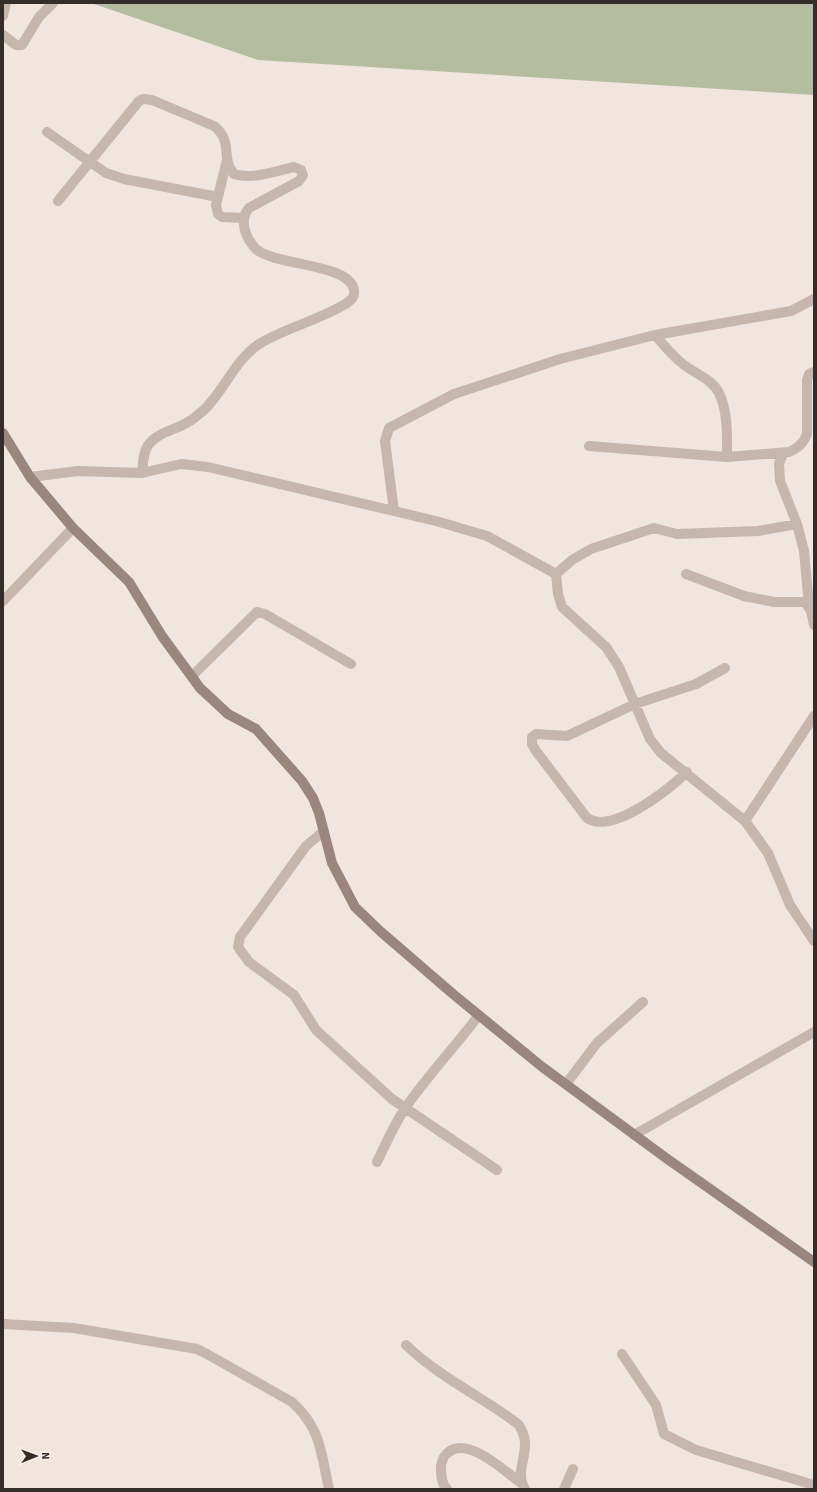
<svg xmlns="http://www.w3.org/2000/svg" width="817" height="1492" viewBox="0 0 817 1492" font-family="'Source Sans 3',sans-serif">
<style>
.green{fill:#b5bda0}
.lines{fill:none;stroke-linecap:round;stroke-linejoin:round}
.street{stroke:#c7b6ab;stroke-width:10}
.secondary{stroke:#9a867d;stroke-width:10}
</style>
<rect width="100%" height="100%" fill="#f0e6de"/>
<path class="green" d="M91,3H814V95L258,60Z"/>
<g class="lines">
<path class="street" d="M3,16L6,3
M3,35L16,45H22L39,17L53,3
M47,132L106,173L124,179L218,197
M227,160L216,205L218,214L222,217L244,218
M58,201L139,101L143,99L152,100L214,126C234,142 220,157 234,174C252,180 276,171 294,167L301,170L303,175L299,181L249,208C243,215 243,222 245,231C247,237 251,244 256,249C274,266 352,263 354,291C355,297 351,300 347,303C320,320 287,327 259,344C235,360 225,389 205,409C200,413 194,419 188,422C176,430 158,432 149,444C143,451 143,464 142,473
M655,335C664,345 672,356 683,364C695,374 711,378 719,393C728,411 727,436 727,457
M589,446L727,457L789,452C798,448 803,444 807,434V380L809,374L814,372
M783,453L779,464L780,481L797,524L804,551L809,606
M30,477L78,471L142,473L181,464L208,467L436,521L487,536L556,574
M394,511L385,441L389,428L454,394L560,359L655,335L791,311L814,299
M797,524L758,531L677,534L654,528L591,549L572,560L556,574L558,594L562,607L606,647L619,667L650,739L661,753L745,821L768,853L790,905L814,941
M686,574L744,596L774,602H805L811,611L814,625
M3,601L73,528
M192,676L257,612L265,614L351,664
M687,772C668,790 612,835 587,818L536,751L532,744V737L536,734L567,736L635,704L696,684L725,668
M745,821L814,716
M324,831L306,846L240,937L238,947L249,962L294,995L316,1030L392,1099L497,1170
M566,1084L597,1043L643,1002
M634,1135L814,1032
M377,1162C386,1144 394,1124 406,1107C428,1075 455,1047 479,1015
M3,1324L74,1328L197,1349L207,1354L292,1402C321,1428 321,1453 329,1489
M406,1345C439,1377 481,1396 518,1424C536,1448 512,1469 525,1489
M622,1354L656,1405L664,1434L696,1450L814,1485
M447,1489C441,1484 441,1474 441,1466C442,1459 444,1455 450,1451C470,1438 506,1472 522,1484
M564,1489L573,1469"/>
<path class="secondary" d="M3,433L30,477L73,528L129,582L162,636L200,688L228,714L256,729L302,781L313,798L319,813L332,863L355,907L380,931L453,994L541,1066L666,1158L814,1262"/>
</g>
<rect width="817" height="1492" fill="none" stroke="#352d2a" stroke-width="8"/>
<g transform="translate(36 1456) rotate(89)" stroke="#f8f1ea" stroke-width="3" paint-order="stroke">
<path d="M0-3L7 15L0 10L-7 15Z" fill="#352d2a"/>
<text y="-6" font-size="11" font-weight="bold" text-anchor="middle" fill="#352d2a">N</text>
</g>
</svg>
